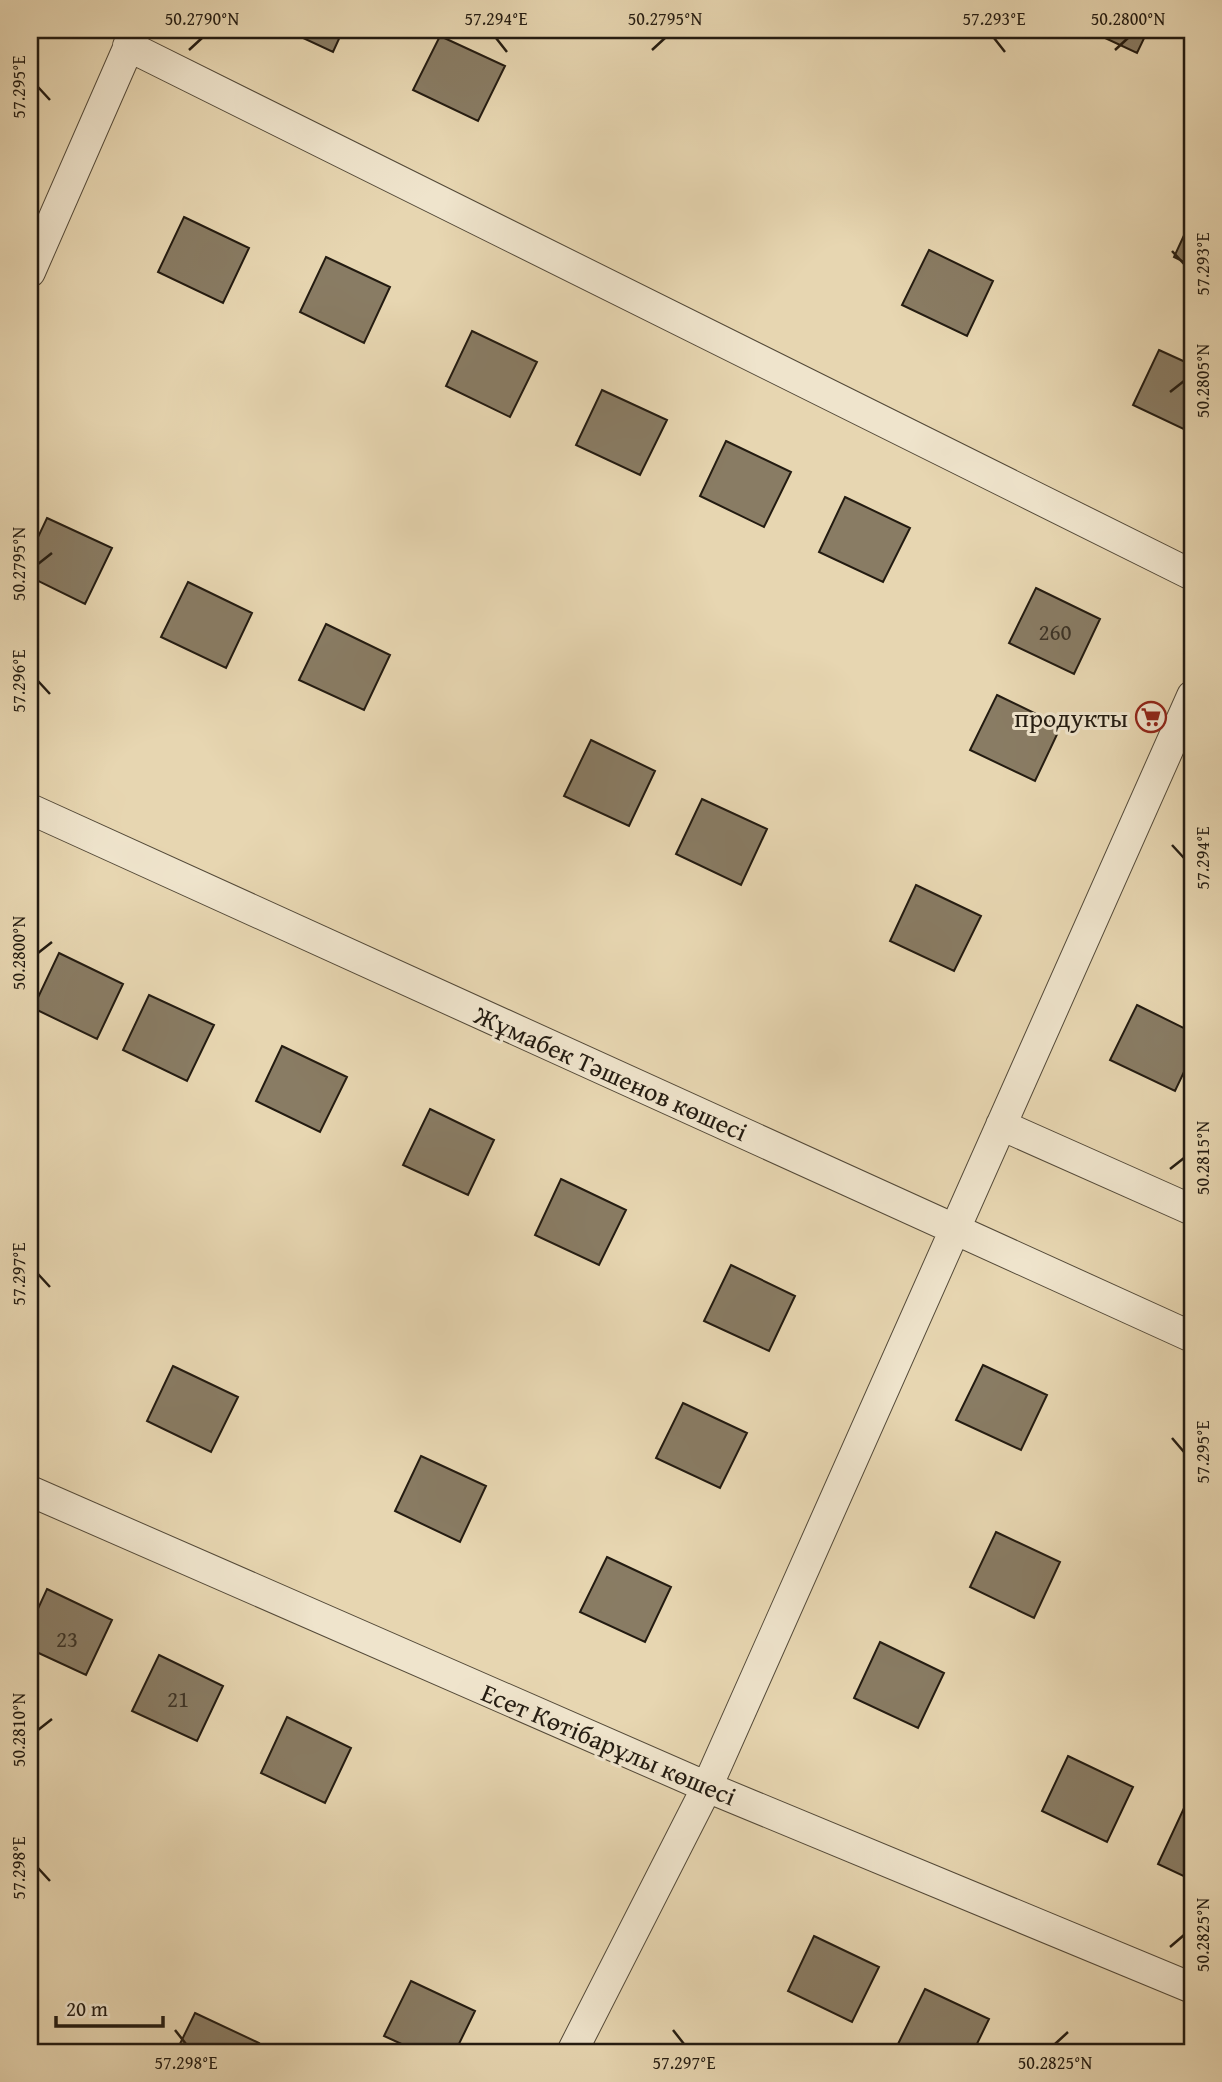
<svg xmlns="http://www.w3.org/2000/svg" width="1222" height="2082" viewBox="0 0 1222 2082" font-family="'Gentium Book Plus',serif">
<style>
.building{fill:#897c64;stroke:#231b11;stroke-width:2}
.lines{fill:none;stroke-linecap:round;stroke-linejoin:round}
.street-casing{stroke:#544a39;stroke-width:32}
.street{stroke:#efe4cc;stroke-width:30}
.ticks{fill:none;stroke:#231b11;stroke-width:2.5}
.labels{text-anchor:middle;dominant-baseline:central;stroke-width:6;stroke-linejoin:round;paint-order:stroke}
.number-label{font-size:23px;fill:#3c3326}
.poi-label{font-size:26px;fill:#231b11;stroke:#efe4cc;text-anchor:end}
.street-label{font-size:26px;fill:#231b11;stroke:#efe4cc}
.neatline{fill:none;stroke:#231b11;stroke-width:2.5}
.ticks-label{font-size:18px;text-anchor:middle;fill:#231b11}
</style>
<rect width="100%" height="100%" fill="#e7d6b1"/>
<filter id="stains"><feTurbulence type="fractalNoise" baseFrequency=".00286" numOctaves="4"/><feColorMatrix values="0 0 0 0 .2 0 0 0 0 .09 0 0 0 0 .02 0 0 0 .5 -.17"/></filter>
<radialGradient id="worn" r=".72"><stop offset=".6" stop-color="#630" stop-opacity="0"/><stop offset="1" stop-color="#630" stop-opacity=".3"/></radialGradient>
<path class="building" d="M286,30H343L333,52Z
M1088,30H1148L1137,53Z
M440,36L505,66L478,121L413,90Z
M30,53L36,56L30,70Z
M184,217L249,248L223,303L158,272Z
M1192,218V266L1174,257Z
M929,250L993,281L967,336L902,305Z
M326,257L390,287L364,343L300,312Z
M472,331L537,362L510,417L446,386Z
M1159,350L1192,365V433L1133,405Z
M602,390L667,420L640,475L576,445Z
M726,441L791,472L764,527L700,496Z
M845,497L910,528L883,582L819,552Z
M47,518L112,548L85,604L30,577V554Z
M188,582L252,613L226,668L161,637Z
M1036,588L1100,619L1074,674L1009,643Z
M326,624L390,655L364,710L299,680Z
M997,695L1061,726L1035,781L970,750Z
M591,740L655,771L629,826L564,796Z
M702,799L767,829L741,885L676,854Z
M916,885L981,916L954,971L890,941Z
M59,953L123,984L97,1039L33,1008Z
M149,995L214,1025L187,1081L123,1050Z
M1137,1005L1192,1032V1055L1175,1091L1110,1060Z
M282,1046L347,1077L320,1132L256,1101Z
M430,1109L494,1140L468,1195L403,1165Z
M561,1179L626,1210L599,1265L535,1235Z
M731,1265L795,1296L769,1351L704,1321Z
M983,1365L1047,1395L1021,1450L956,1420Z
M173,1366L238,1397L211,1452L147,1421Z
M683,1403L747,1433L720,1488L656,1458Z
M421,1456L486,1486L460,1542L395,1511Z
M996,1532L1060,1562L1034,1618L970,1587Z
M607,1557L671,1587L645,1642L580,1612Z
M47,1589L112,1620L86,1675L30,1649V1626Z
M880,1642L944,1673L918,1728L854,1698Z
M159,1655L223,1686L197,1741L132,1711Z
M287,1717L351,1748L325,1803L261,1773Z
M1068,1756L1133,1787L1107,1842L1042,1811Z
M1184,1808L1192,1812V1880L1158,1864Z
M814,1936L879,1967L852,2022L788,1991Z
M411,1981L475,2011L455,2052H419L384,2036Z
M925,1989L989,2019L973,2052H915L898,2044Z
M195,2013L259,2043L255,2052H176Z"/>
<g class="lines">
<g class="street-casing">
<path id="street" d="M128,46L1192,575
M30,272L136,30
M30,809L1192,1337
M1001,1125L1192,1210
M30,1491L707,1787L1192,1988
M572,2052L707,1787L1192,696"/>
</g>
<use href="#street" class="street"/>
</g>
<path class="ticks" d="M496,38L507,52M994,38L1005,52M189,50L202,38M652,50L665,38M1115,50L1128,38M38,87L50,100M1172,251L1184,264M1170,392L1184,381M38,564L52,553M38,681L50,694M1172,845L1184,858M38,953L52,942M1170,1169L1184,1158M38,1274L50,1287M1172,1438L1184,1452M38,1730L52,1719M38,1868L50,1881M1170,1947L1184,1935M175,2030L186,2044M673,2030L684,2044M1055,2044L1068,2032"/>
<defs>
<g id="supermarket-ring" transform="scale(1.575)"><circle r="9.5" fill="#efe4cc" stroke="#8f2418" stroke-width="1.5"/><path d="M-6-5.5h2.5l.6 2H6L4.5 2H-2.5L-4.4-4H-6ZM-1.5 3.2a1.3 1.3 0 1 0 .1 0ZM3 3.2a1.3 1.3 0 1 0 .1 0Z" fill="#8f2418"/></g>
</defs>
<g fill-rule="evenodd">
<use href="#supermarket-ring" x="1151" y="717"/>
</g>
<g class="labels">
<g class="number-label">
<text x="1055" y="631">260</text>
<text x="67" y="1638">23</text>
<text x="178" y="1698">21</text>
</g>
<g class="poi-label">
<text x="1128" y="717">продукты</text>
</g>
<g class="street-label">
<text transform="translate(611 1073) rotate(24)">Жұмабек Тәшенов көшесі</text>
<text transform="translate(609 1744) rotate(23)">Есет Көтібарұлы көшесі</text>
</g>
</g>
<rect width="1222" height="2082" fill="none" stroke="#e7d6b1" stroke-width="77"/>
<path d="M56 2016v10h107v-10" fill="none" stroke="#231b11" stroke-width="3.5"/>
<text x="66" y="2016" font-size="21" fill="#231b11" stroke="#efe4cc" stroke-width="5" paint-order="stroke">20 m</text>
<rect x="38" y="38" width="1146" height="2006" class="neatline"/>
<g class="ticks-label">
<text x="202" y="25">50.2790°N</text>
<text x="496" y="25">57.294°E</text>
<text x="665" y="25">50.2795°N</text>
<text x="994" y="25">57.293°E</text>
<text x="1128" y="25">50.2800°N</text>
<text transform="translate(19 87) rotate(-90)" y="6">57.295°E</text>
<text transform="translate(1203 264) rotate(-90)" y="6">57.293°E</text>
<text transform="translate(1203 381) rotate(-90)" y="6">50.2805°N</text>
<text transform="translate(19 564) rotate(-90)" y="6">50.2795°N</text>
<text transform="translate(19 681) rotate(-90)" y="6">57.296°E</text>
<text transform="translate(1203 858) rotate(-90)" y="6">57.294°E</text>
<text transform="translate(19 953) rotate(-90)" y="6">50.2800°N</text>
<text transform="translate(1203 1158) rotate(-90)" y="6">50.2815°N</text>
<text transform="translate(19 1274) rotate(-90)" y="6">57.297°E</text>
<text transform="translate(1203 1452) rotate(-90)" y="6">57.295°E</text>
<text transform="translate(19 1730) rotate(-90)" y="6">50.2810°N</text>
<text transform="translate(19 1868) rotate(-90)" y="6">57.298°E</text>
<text transform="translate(1203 1935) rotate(-90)" y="6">50.2825°N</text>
<text x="186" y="2069">57.298°E</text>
<text x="684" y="2069">57.297°E</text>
<text x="1055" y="2069">50.2825°N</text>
</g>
<rect width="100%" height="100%" filter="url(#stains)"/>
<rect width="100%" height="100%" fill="url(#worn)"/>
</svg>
